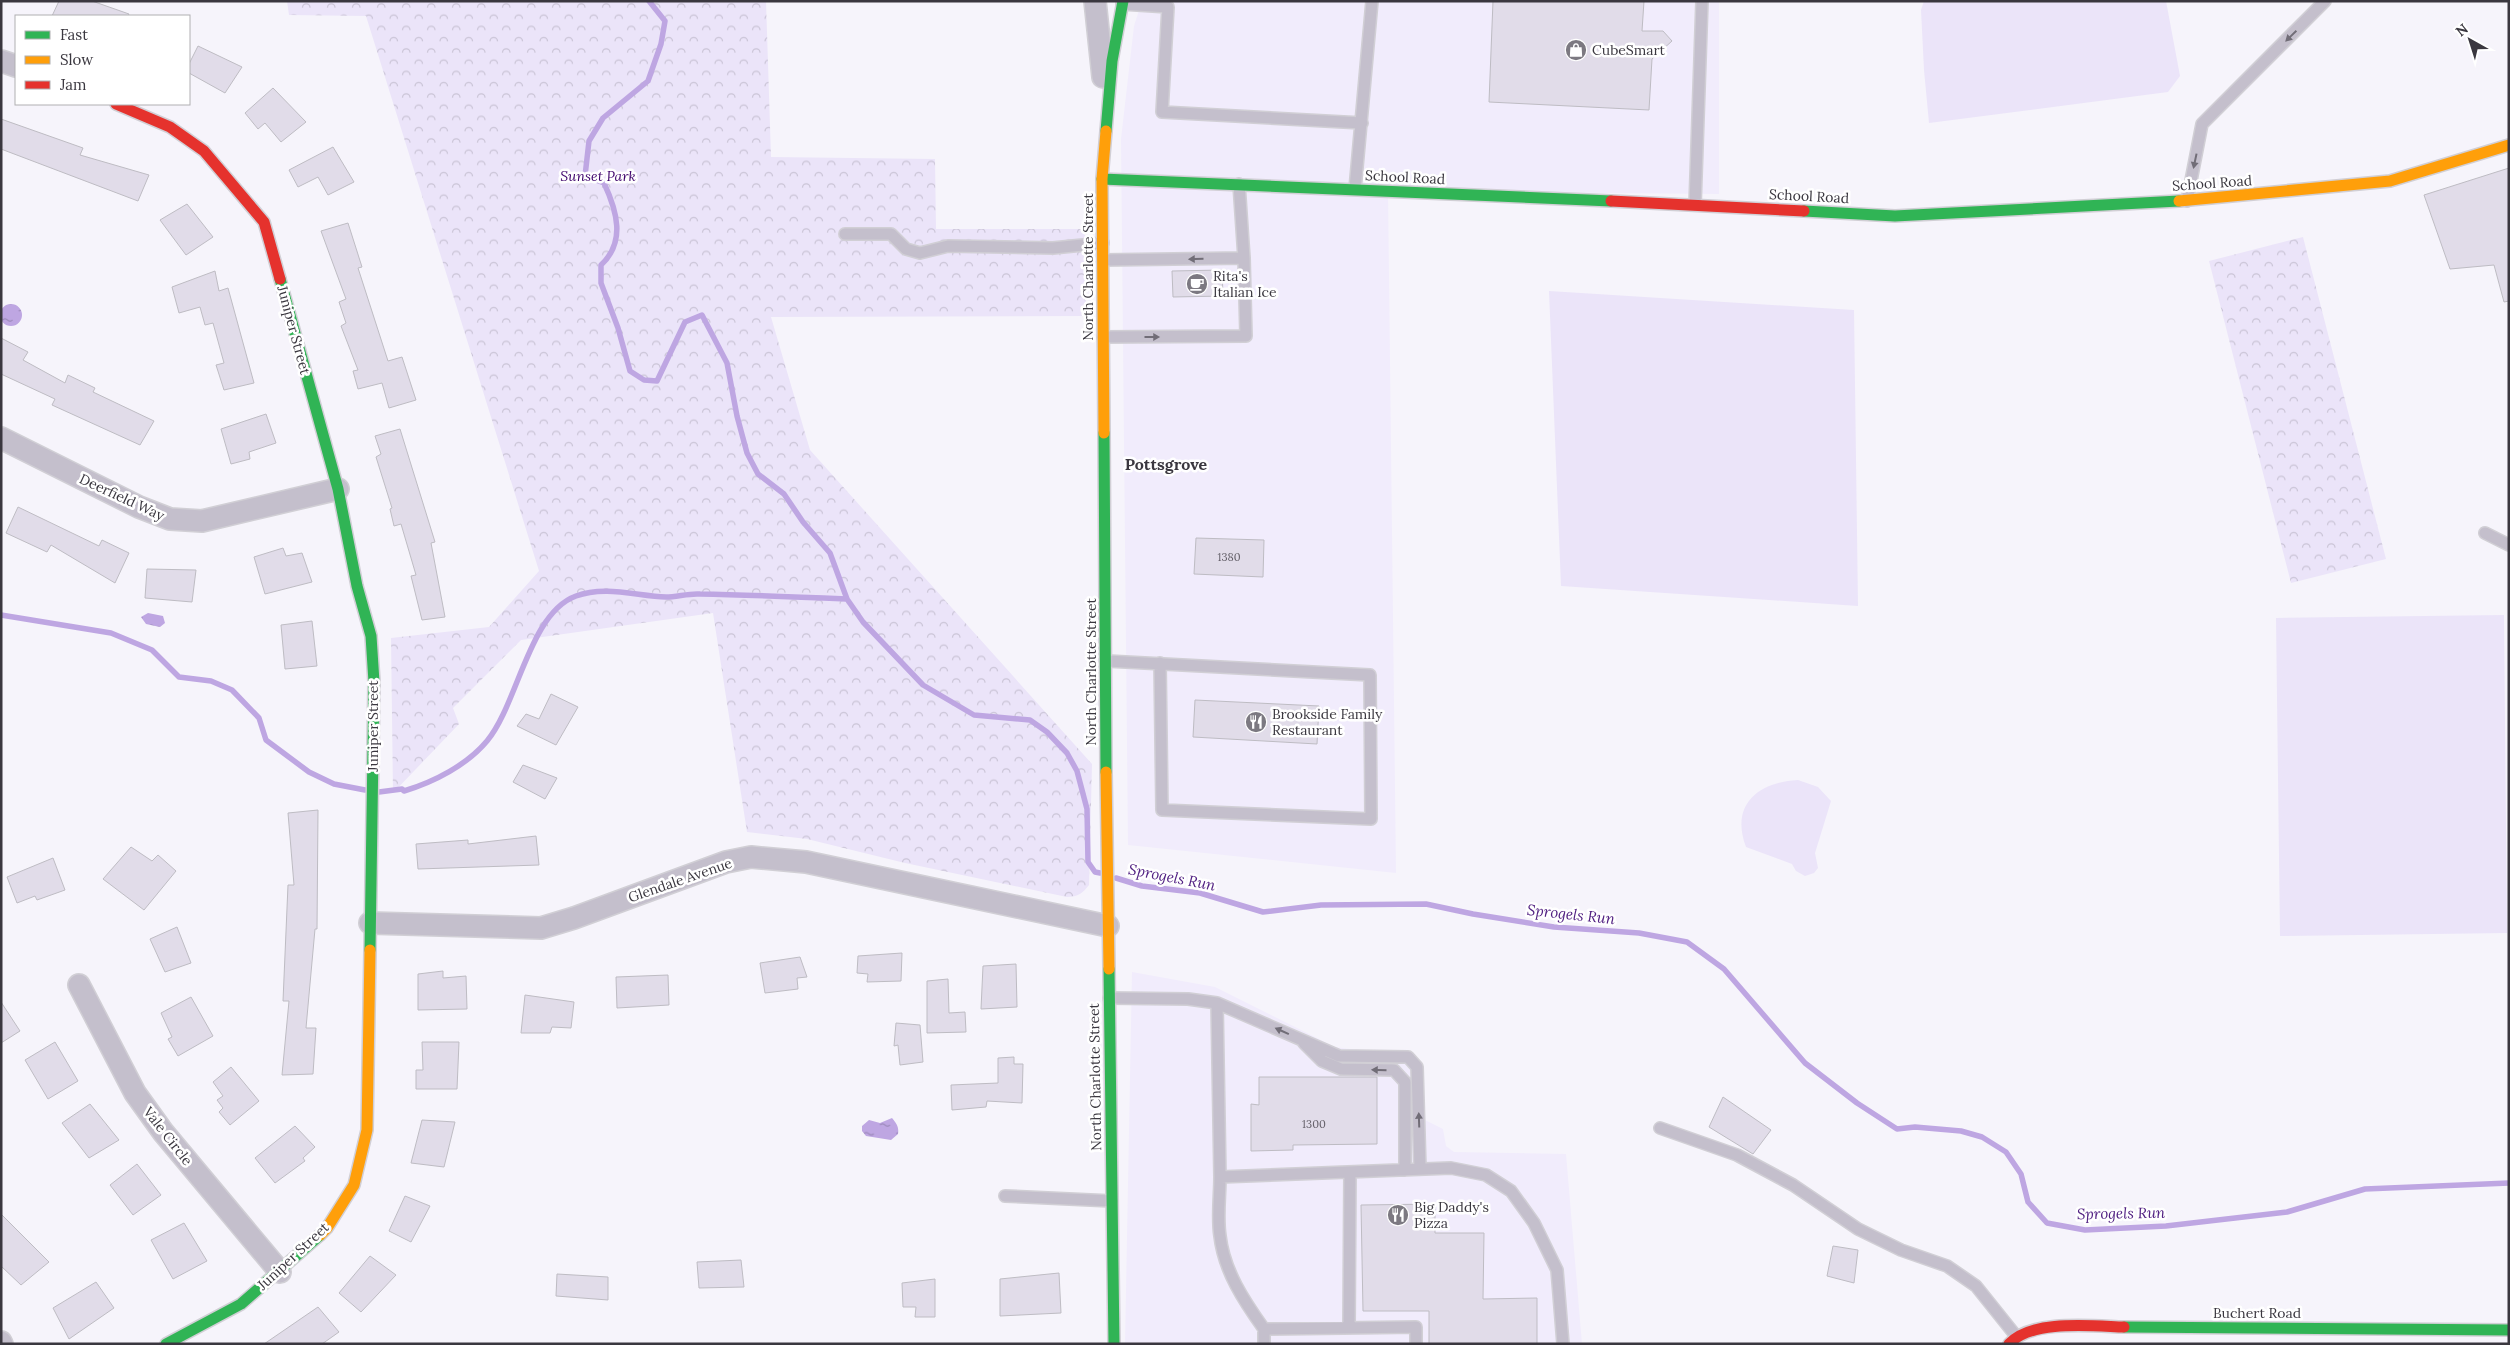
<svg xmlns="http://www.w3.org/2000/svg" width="2510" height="1345" viewBox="0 0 2510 1345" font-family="Lora,serif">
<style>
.built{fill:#f1ecfc}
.grass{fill:#ebe4f9}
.forest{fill:url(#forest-crowns)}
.water{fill:url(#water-ripples)}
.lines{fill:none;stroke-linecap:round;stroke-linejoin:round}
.stream{stroke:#bea6e2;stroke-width:5.5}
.building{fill:#e1dce9;stroke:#bebcc3}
.lane-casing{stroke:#d1cfd5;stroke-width:14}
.street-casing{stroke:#d1cfd5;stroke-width:24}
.fast-casing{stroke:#d1cfd5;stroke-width:14}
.slow-casing{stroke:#d1cfd5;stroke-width:14}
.jam-casing{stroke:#d1cfd5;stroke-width:14}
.lane{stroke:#c4bfcc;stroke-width:11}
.street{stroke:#c4bfcc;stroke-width:21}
.fast{stroke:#30b455;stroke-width:11}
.slow{stroke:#ff9f0a;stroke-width:11}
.jam{stroke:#e5322d;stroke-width:11}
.oneway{fill:#716d77}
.labels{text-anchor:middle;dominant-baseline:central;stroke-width:5;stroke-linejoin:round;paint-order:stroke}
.number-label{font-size:11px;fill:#66626b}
.poi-label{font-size:14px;fill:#3a373f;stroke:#fff;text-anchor:start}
.park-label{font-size:14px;font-style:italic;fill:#3e036b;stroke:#fff}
.street-label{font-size:14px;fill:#3a373f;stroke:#fff}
.water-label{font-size:15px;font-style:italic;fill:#512082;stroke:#fff}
.quarter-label{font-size:16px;font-weight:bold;fill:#3a373f;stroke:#fff}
</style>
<defs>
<pattern id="forest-crowns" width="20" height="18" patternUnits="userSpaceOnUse" patternTransform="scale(1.25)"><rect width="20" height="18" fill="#ebe4f9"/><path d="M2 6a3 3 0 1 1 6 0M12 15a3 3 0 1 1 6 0" fill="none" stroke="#cac4d6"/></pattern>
<pattern id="water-ripples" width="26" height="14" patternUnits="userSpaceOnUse" patternTransform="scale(1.25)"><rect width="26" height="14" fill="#bea6e2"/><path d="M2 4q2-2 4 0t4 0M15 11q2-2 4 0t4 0" fill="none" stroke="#9b88b9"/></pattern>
</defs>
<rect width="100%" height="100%" fill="#f6f4fb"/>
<path class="built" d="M1142,1H1719V194L1388,191L1396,873L1128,845L1121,139L1134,26Z
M1132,972L1215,987L1335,1047L1408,1057L1414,1054L1423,1119L1443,1129L1446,1146L1454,1152L1566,1154L1582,1344H1125Z"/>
<path class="grass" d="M1924,1H2166L2180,76L2168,92L1929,123L1924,70L1921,10Z
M1549,291L1854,310L1858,606L1561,586Z
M2504,615L2507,933L2280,936L2276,618Z
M1798,780L1818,787L1831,801L1815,853L1818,868L1814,873L1805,876L1796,871L1792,864L1746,847C1730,805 1758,782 1798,780Z"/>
<path class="forest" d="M287,1H766L771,157L935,159L936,229H1085L1086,316L771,317L810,450L1092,764L1089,885C1083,893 1078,897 1067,897L905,863L807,839L747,832L713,613L521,640L453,708L459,724L393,793L391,638L489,627L539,571L366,16L289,15Z
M2303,237L2386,559L2291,583L2209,261Z"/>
<path class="water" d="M0 315a11 11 0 1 1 22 0a11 11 0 1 1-22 0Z
M148,613L163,616L165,623L160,627L146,624L141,617Z
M892,1118C897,1124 899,1127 898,1134L891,1140L866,1136L862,1131V1126L869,1120L880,1123Z"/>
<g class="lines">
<path class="stream" d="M649,1L665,21L661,44L648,81L603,118L589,141L585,176L604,183C617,211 626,242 601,265V283L618,328L630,371L644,380L657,381L685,322L702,315L727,363L737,416L747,453L758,474L784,494L803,522L830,553L847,599L863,622L923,685L974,715L1030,720L1047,732L1067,753L1077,771L1087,809L1088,862L1095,872L1100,873
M1,615L111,633L152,650L179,677L211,681L232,690L259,718L266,740L309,772L334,784L365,790
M379,792L402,789L404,791C434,782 467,765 487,741C518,704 529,613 576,596C605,585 637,596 666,597C677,597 689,593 700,594C749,595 798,597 847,599
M1116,878L1142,886L1200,893L1263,912L1321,905L1426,904L1473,914L1554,927L1639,933L1687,942L1724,969L1805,1063L1857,1103L1897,1129L1915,1127L1961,1131L1982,1137L2006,1152L2021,1174L2028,1202L2047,1223L2085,1230L2166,1226L2287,1212L2365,1189L2509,1183"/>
</g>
<path class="building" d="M59,1H92L129,14L128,16H52Z
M1493,1H1644L1642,31H1663L1672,41L1652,59L1649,110L1489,102Z
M198,46L242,67L225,93L189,73V64Z
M273,88L306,122L281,142L265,123L258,129L245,113Z
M1,119L83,148L80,155L149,175L138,201L1,149Z
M333,147L354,182L328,195L318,177L298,187L289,170Z
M2509,168V301L2504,302L2494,265L2450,269L2424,195Z
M187,204L213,237L186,255L160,220Z
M348,223L362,267L358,268L388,361L402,357L416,400L389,408L382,383L358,389L353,371L358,370L341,326L346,323L339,302L346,299L321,231Z
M1222,270L1223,296L1173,297L1172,271Z
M215,271L219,291L228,288L254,383L224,390L216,365L224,363L213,323L205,325L200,307L179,313L172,287Z
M1,338L28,352L23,360L65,383L68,375L95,388L93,392L154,421L140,445L52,405L55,399L1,374Z
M266,414L276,443L249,452L250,459L231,464L221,429Z
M400,429L435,542L431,543L445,617L422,620L411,576L416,575L401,524L394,526L390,509L392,508L376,457L381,454L375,436Z
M18,507L99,546L102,540L129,553L115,583L51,545L47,552L6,533Z
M1196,538L1264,540L1263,577L1194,574Z
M283,548L286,556L302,553L312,582L265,594L254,557Z
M147,569L196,570L192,602L145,598Z
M312,621L317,666L285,669L281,625Z
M551,694L578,707L556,745L517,726L526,714L539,719Z
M1195,700L1319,706L1317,744L1193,737Z
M523,765L557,778L545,799L513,782Z
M318,810L317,929H315L306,1028H316L313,1074L282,1075L289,1001H283L288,885H294L288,813Z
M536,836L539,865L418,869L416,844L468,840V844Z
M131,847L152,861L158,855L176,871L144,910L103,879Z
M53,858L65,890L37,900L35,896L17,903L7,877Z
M177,927L191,963L165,972L150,939Z
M902,953L901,981L867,982L868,974L857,973L858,956Z
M800,957L807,977L797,978L798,989L765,993L760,963Z
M1016,964L1017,1007L981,1009L983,966Z
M443,971V978L466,976L467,1009L418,1010V974Z
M668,975L669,1005L617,1008L616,977Z
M948,979L949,1013L965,1012L966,1032L927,1033V981Z
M525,995L574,1002L571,1028L552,1027L550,1033H521Z
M191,997L213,1036L178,1056L168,1039L172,1037L161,1013Z
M1,1002L20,1031L1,1043Z
M896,1023L920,1025L923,1062L900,1065L898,1045L894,1046Z
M55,1042L78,1081L48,1099L25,1060Z
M422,1042H459L457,1089H416V1070H423Z
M1014,1057V1064H1023L1022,1103L987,1101L986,1107L952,1110L951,1085L998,1083V1058Z
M231,1067L259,1101L230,1125L219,1112L223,1108L217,1100L223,1096L213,1082Z
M1259,1077H1377V1144L1293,1145V1150L1251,1151V1104L1259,1105Z
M1723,1097L1771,1130L1753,1154L1709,1127Z
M90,1104L119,1140L89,1158L62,1123Z
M422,1120L455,1122L444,1167L411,1163Z
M295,1126L315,1147L303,1158L305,1161L275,1183L255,1158Z
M137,1164L161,1195L133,1215L110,1185Z
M405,1196L430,1206L411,1242L389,1231Z
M1435,1204V1233H1484L1483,1299L1537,1298V1344H1429V1311H1363L1361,1205Z
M1,1214L49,1262L21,1285L1,1266Z
M184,1223L207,1261L173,1279L151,1240Z
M1833,1246L1858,1250L1854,1283L1827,1276Z
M370,1256L396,1275L361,1312L339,1293Z
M741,1260L744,1287L699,1288L697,1262Z
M1059,1273L1061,1313L1000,1316V1279Z
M557,1274L608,1277V1300L556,1296Z
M935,1279V1317H915L916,1307H903L902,1283Z
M96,1282L114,1308L69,1339L53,1308Z
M318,1307L339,1332L322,1344H264Z"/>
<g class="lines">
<g class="lane-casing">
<path id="lane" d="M1122,4L1168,7L1162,112L1362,123
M1355,189L1372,1
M2187,201L2202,124L2325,1
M1695,205L1702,1
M845,234H891L906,249L920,253L948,246L1053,248L1103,243
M1103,260L1244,258
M1103,337L1246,336L1244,258L1239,184
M2485,533L2509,545
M1107,661L1370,675L1371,819L1162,810L1160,663
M1109,998L1188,999L1217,1003L1220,1177L1451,1168L1486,1175L1511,1191L1534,1223L1557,1270L1563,1344
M1217,1003L1339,1056L1408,1057L1417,1067L1420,1169
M1304,1043L1322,1061L1341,1069L1394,1070L1405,1082V1170
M1660,1128L1737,1155L1793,1185L1858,1229L1901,1250L1947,1266L1976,1286L2016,1336
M1220,1177C1220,1196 1217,1217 1220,1236C1224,1271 1244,1301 1264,1329
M1005,1196L1112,1201
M1349,1328L1350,1172
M1264,1344V1329L1416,1327V1344"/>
</g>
<g class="street-casing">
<path id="street" d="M1095,1L1103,77
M1,61L16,66
M1,438L139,507L170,519L202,521L338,489
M370,923L541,928L574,918L726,862L751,857L806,862L1108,926
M79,985L135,1093L163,1132L280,1272
M1,1342L2,1344"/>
</g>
<g class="fast-casing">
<path id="fast" d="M1106,131L1112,61L1123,1
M1102,179L1611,201
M1804,211L1895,216L2179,201
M280,279L338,489L357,586L371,636L374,682L370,950
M1104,433L1106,772
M1109,969L1114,1344
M2124,1327L2509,1330
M166,1344L241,1304L320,1235"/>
</g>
<g class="slow-casing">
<path id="slow" d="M2179,201L2390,181L2509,145
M1104,433L1102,179L1106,131
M1106,772L1109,969
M320,1235L327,1228L354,1185L367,1130L370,950"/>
</g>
<g class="jam-casing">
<path id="jam" d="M116,104L170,127L204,151L264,222L280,279
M1611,201L1804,211
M2009,1344C2031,1319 2093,1326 2124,1327"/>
</g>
<use href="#lane" class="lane"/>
<use href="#street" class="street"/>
<use href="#fast" class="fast"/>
<use href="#slow" class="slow"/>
<use href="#jam" class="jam"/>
</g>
<defs><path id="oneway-solid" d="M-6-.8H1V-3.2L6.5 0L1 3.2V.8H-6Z" transform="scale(1.25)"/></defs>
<g class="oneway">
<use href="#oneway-solid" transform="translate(2291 36) rotate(136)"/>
<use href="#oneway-solid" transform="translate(2195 161) rotate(102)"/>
<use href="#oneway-solid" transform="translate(1196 259) rotate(179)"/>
<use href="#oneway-solid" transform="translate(1152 337)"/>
<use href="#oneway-solid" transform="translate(1282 1031) rotate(-156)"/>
<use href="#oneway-solid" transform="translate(1379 1070) rotate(-179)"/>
<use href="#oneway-solid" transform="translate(1419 1120) rotate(-92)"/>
</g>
<defs>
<g id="shop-disc" transform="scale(1.125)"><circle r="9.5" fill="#7c7981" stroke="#fff"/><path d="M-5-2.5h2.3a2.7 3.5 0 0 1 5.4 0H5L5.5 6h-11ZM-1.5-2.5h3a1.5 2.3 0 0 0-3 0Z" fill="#fff"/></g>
<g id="cafe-disc" transform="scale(1.125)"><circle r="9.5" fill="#7c7981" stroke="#fff"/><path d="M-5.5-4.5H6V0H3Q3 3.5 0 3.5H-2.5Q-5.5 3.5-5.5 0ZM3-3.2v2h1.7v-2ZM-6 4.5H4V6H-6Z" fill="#fff"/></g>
<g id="restaurant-disc" transform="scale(1.125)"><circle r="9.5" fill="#7c7981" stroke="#fff"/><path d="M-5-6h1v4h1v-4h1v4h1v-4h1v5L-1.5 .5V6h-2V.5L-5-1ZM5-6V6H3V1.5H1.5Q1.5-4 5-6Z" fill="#fff"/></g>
</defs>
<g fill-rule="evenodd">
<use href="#shop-disc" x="1576" y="50"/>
<use href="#cafe-disc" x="1197" y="284"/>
<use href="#restaurant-disc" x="1256" y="722"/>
<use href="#restaurant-disc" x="1398" y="1215"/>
</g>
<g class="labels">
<g class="number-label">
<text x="1229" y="557">1380</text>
<text x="1314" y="1124">1300</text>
</g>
<g class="poi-label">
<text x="1592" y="50">CubeSmart</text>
<text x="1213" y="276">Rita's<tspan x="1213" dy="16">Italian Ice</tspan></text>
<text x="1272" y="714">Brookside Family<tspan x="1272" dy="16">Restaurant</tspan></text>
<text x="1414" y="1207">Big Daddy's<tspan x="1414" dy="16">Pizza</tspan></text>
</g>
<g class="park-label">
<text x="598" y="176">Sunset Park</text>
</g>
<g class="street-label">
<text transform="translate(1405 177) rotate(3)">School Road</text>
<text transform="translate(2212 183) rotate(-4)">School Road</text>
<text transform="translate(1809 196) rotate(3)">School Road</text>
<text transform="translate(1088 267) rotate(-90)">North Charlotte Street</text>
<text transform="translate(294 330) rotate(75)">Juniper Street</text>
<text transform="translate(122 497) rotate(25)">Deerfield Way</text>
<text transform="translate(1091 672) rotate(-90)">North Charlotte Street</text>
<text transform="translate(373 726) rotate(-90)">Juniper Street</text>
<text transform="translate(680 880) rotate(-19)">Glendale Avenue</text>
<text transform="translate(1095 1077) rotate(-91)">North Charlotte Street</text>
<text transform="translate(168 1136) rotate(52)">Vale Circle</text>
<text transform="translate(293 1256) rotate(-43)">Juniper Street</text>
<text x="2257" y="1313">Buchert Road</text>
</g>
<g class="water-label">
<text transform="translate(1172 877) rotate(11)">Sprogels Run</text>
<text transform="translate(1571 914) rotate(6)">Sprogels Run</text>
<text transform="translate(2121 1213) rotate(-1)">Sprogels Run</text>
</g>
<g class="quarter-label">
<text x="1166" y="464">Pottsgrove</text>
</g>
</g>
<rect width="2510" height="1345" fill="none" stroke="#3a373f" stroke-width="5"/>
<rect x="15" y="15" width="175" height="90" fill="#ffffff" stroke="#b0afb2"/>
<rect x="25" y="31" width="25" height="8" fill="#30b455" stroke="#b0afb2"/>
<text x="60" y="40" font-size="15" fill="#3a373f">Fast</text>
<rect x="25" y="56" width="25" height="8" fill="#ff9f0a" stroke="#b0afb2"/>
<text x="60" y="65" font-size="15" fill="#3a373f">Slow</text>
<rect x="25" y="81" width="25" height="8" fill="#e5322d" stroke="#b0afb2"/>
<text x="60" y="90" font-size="15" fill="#3a373f">Jam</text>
<g transform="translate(2470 40) rotate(321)" stroke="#ffffff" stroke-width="4" paint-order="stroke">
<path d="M0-4L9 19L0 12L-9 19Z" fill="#3a373f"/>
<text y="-8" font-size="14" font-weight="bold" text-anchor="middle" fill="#3a373f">N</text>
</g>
</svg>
